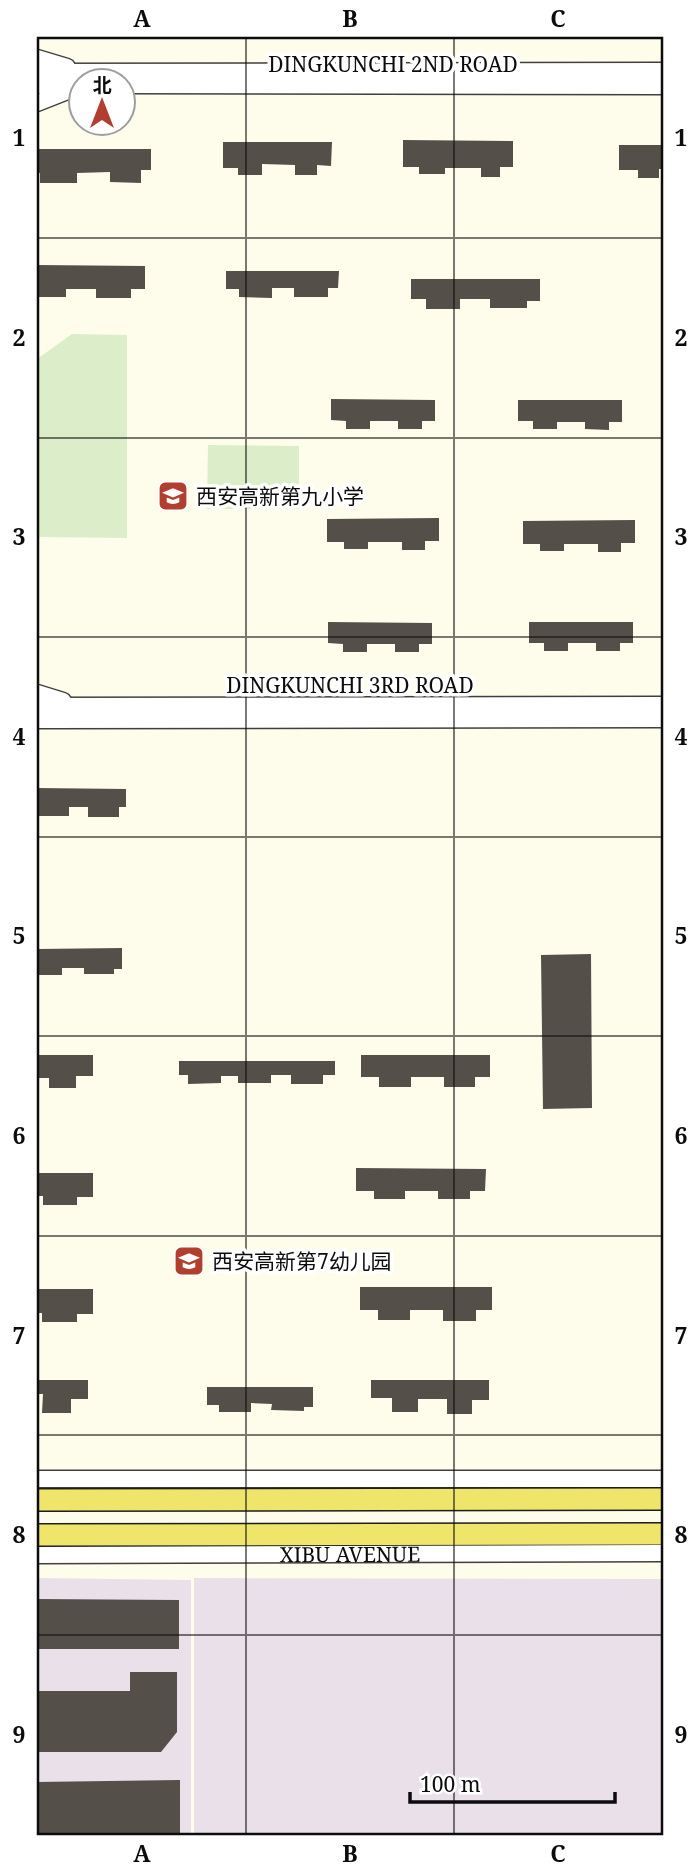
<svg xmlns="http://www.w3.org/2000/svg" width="700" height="1873" viewBox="0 0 700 1873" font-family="'Noto Serif','Noto Sans SC',serif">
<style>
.industrial{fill:#eae0ea}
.pitch{fill:#dbedc9}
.building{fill:#544f49}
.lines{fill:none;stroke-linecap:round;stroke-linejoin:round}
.minor-casing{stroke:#3f3f3f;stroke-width:19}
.major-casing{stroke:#1d1d1d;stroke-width:24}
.minor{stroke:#fff;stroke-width:16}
.major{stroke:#efe56b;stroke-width:21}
.grid{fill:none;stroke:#0c0c0c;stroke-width:2;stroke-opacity:0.55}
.labels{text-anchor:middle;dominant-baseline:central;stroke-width:7;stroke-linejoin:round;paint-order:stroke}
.street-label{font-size:21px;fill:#0c0c0c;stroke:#fff}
.poi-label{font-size:21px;fill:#0c0c0c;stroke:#fff;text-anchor:start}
.neatline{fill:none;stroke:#0c0c0c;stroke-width:2.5}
.grid-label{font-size:23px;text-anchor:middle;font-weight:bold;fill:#0c0c0c}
</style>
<rect width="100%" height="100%" fill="#fefdec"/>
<path class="industrial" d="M37,1578L191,1580V1836H37Z
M194,1578L663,1579V1836H194Z"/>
<path class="pitch" d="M72,334L127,335V538L37,537V359Z
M208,445L299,446V509H207Z"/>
<path class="building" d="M403,140L513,141V167H500V177H481V168H445V174H419V167H403Z
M223,142H332L331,166L317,165V175H295V165L262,164V175H238V168H223Z
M619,145H663V169H659V178H638V170H619Z
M37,149H151V170H141V183L110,182V172L77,173V183H40V173H37Z
M37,265L145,266V289H131V298H96V289H66V297H37Z
M226,271H339L338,288H328V297H294V288H272V298L239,297V289H226Z
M411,279H540V301H527V308H490V299H460V309H426V299H411Z
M331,399L435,400V421H422V429H398V421H370V429H346V421L331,420Z
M518,400H622V422H609V430L585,429V422H557V429H533V421H518Z
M439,518V541H425V550H402V542H368V549H344V542H327V519Z
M635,520V543H621V552H598V544H564V551H540V544H523V521Z
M328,622L432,623V644H419V652H395V644H367V652H343V644L328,643Z
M529,622H633V643H620V651H596V643H568V651H544V643H529Z
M37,788L126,789V807H119V817H88V807H69V816H39Z
M122,948V969H114V974H84V968H62V975H37V949Z
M591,954L592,1108L543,1109L541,955Z
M37,1055H93V1076H76V1088H49V1078H37Z
M361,1055H490V1077H475V1087H444V1077H411V1087H379V1077H361Z
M179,1061H335V1075H323V1084H291V1075H271V1083H238V1076H221V1083L188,1084V1075H179Z
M356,1168L486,1169L485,1191H470V1199H438V1191H405V1199H374V1191H356Z
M37,1173H93V1197H77V1205H43V1196H37Z
M360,1287H492V1310H476V1321H443V1310H410V1320H378V1310H360Z
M37,1289H93V1314H77V1322H42V1313H37Z
M37,1380H88V1399H71V1413H42L43,1394H37Z
M371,1380H489V1400H472V1414H447V1399H418V1412H392V1398H371Z
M207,1387H313V1407H304V1411L271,1410L272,1404L251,1403V1412H219V1405H207Z
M37,1599L179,1600V1649H37Z
M130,1672H177V1732L161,1752H37V1691H130Z
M180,1780V1836H37V1782Z"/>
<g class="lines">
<g class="minor-casing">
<g id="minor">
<path d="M37,58L67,67"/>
<path d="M37,72L663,71"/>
<path d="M37,85H73"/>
<path d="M122,85L663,86"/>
<path d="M37,103L80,86"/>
<path d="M37,693L63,701"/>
<path d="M37,706L663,705"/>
<path d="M37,720L663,719"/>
<path d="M37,1479H663"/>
<path id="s1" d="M37,1555L663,1553"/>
</g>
</g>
<g class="major-casing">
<path id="major" d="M37,1500L663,1499
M37,1535L663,1534"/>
</g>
<use href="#minor" class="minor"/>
<use href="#major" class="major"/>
</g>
<path class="grid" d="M246,37V1836M454,37V1836M37,238H663M37,438H663M37,637H663M37,837H663M37,1036H663M37,1236H663M37,1435H663M37,1635H663"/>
<defs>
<g id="school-square" transform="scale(1.575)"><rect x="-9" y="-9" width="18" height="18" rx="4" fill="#b13e2e" stroke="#fff"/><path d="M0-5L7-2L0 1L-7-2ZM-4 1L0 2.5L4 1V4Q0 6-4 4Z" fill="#fff"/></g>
</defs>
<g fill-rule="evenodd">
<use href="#school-square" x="173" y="496"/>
<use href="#school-square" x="189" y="1261"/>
</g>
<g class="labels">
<g class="street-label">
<text x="393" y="64">DINGKUNCHI 2ND ROAD</text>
<text x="350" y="685">DINGKUNCHI 3RD ROAD</text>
<text stroke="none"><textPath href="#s1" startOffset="313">XIBU AVENUE</textPath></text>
</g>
<g class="poi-label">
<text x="196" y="496">西安高新第九小学</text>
<text x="212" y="1261">西安高新第7幼儿园</text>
</g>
</g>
<rect width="700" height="1873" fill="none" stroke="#ffffff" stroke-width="77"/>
<g transform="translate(102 102)"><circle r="33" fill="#ffffff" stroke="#9e9e9e" stroke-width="2"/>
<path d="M0-5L12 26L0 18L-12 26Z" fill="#b13e2e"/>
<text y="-10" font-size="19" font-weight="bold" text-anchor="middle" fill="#0c0c0c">北</text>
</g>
<path d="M410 1792v10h205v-10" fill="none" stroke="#0c0c0c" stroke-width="3.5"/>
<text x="420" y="1792" font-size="21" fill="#0c0c0c" stroke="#ffffff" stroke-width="5" paint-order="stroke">100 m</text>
<rect x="38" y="38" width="624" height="1796" class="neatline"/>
<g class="grid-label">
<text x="142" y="27">A</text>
<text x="350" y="27">B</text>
<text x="558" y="27">C</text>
<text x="19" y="146">1</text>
<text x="681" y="146">1</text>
<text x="19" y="346">2</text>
<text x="681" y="346">2</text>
<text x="19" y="545">3</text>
<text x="681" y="545">3</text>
<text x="19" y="745">4</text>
<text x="681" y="745">4</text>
<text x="19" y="944">5</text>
<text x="681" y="944">5</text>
<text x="19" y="1144">6</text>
<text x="681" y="1144">6</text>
<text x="19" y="1344">7</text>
<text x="681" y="1344">7</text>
<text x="19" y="1543">8</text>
<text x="681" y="1543">8</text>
<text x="19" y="1743">9</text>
<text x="681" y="1743">9</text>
<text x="142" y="1862">A</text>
<text x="350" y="1862">B</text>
<text x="558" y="1862">C</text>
</g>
</svg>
